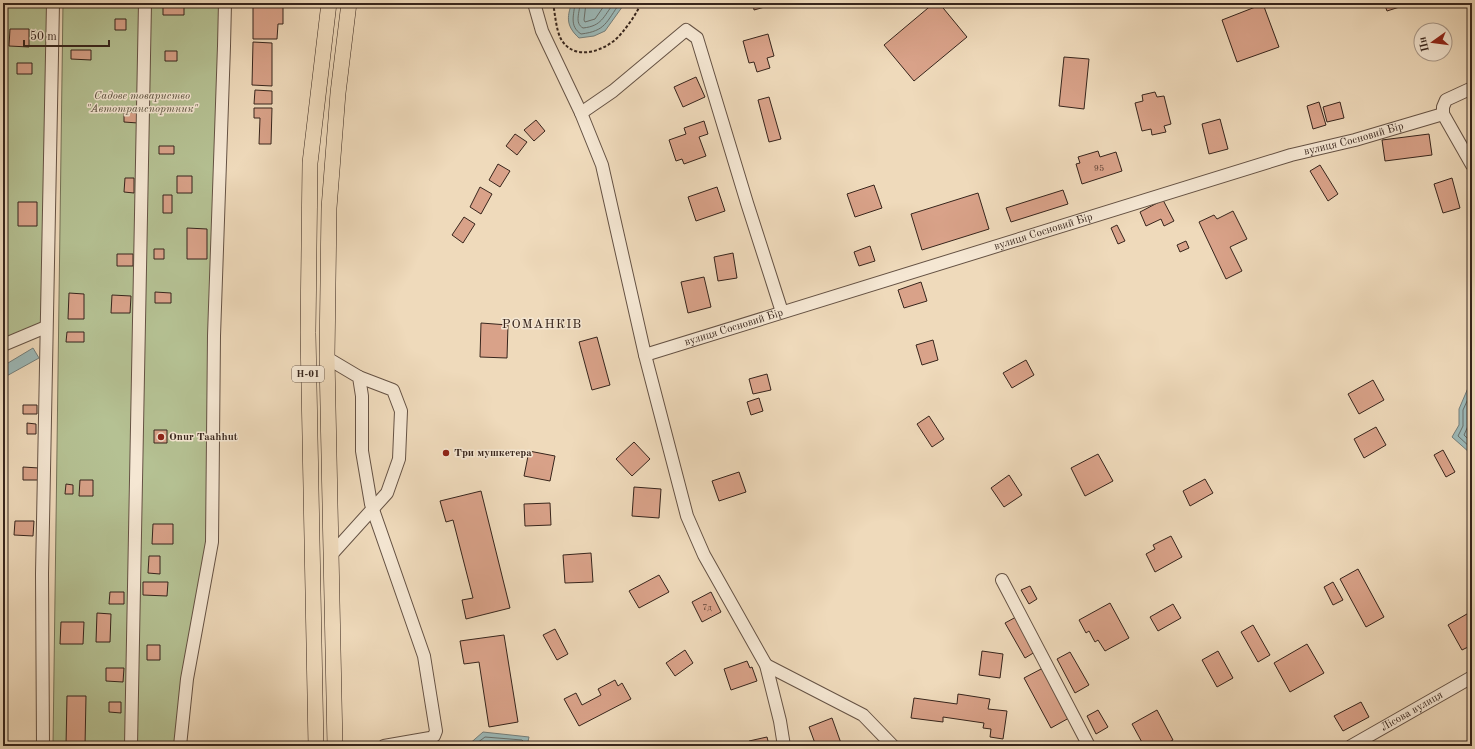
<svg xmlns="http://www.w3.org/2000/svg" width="1475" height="749" viewBox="0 0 1475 749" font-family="'Old Standard TT',serif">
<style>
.green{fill:#b5c193;stroke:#767358}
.water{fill:#9cb9b8;stroke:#747e7a}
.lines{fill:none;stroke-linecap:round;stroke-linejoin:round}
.shore{stroke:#6a6f6a;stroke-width:1}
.building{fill:#d9a289;stroke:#37251c}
.minor-casing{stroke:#655244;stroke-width:14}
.major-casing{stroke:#37251c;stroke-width:16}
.path{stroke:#37251c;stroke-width:2;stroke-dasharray:3 2;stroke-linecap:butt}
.minor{stroke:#f5e7d3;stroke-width:12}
.major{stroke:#efdabb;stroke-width:15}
.poi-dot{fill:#8f2418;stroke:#f5e7d3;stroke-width:1.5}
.labels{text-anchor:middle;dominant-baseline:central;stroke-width:3;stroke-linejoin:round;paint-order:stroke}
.number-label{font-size:9px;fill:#604437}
.shield{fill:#f5e7d3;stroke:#705f53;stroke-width:1}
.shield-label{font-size:10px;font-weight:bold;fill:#37251c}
.park-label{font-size:11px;font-style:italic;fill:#564c3a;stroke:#f5e7d3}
.street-label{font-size:11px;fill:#37251c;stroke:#f5e7d3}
.poi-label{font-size:11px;font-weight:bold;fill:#37251c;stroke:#f5e7d3;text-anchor:start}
.quarter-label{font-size:13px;letter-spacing:1px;fill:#37251c;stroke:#f5e7d3}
</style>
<rect width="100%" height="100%" fill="#efdabb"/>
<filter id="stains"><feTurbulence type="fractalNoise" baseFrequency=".005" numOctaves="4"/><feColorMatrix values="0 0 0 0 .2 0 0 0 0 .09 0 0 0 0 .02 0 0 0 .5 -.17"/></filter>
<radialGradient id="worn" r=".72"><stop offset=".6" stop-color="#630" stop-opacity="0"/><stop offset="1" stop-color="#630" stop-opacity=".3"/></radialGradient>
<path class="green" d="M3,3H53L46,327L3,345Z
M63,3H225L212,542L180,746H53Z"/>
<path class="water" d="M572,3H625L605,31L594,36L579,38C567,27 566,18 572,3Z
M33,348L39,358L3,378V366Z
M1472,385V452L1470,453L1452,437L1459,425V409L1468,388Z
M483,732L529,737L527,746H467Z"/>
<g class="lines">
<path class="shore" d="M575,3C574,15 569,26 581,34C606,31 606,22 620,3
M580,3C580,12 574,23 583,28C602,26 603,17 614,3
M586,3L584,20L585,22L595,19L606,3
M1472,390L1463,410V426L1458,436L1472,449
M1472,401L1468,411V426L1464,435L1472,443
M473,746L485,737L522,740L524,742L523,746"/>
</g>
<path class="building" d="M163,3H184V15H163Z
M253,3H283V24H278L277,39H253Z
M753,3H779L754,10Z
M934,3H939L967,37L914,81L884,45Z
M1384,3H1412L1387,11Z
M1263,4L1279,47L1237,62L1222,20Z
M115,19H126V30H115Z
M10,29H29V47L9,46Z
M768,34L774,56L767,58L770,68L757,72L754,62L749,63L743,41Z
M253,42L272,43V86L252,85Z
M71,50H91V60L71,59Z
M165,51H177V61H165Z
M1064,57L1089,59L1084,109L1059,106Z
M17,63H32V74H17Z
M696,77L705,97L683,107L674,87Z
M255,90L272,91V104H254Z
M1155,92L1157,97L1164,96L1171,124L1164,126L1166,132L1152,135L1151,129L1142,131L1135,103L1143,101L1142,95Z
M769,97L781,139L769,142L758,100Z
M1319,102L1326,125L1313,129L1307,106Z
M1340,102L1344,118L1327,122L1323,107Z
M254,108H272L271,144H259L260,118H254Z
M124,112L138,113V123L124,122Z
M1220,119L1228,149L1209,154L1202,124Z
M536,120L545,131L534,141L524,130Z
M704,121L708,134L699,137L706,156L684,164L682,159L676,161L669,140L686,134L684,128Z
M515,134L527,142L517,155L506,146Z
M1429,134L1432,155L1385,161L1382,140Z
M159,146H174V154H159Z
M1098,151L1100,157L1116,152L1122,171L1082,184L1076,164L1080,163L1078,157Z
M498,164L510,171L500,187L489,180Z
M1320,165L1338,194L1328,201L1310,171Z
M177,176H192V193H177Z
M125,178H134V193L124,192Z
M1452,178L1460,208L1443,213L1434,184Z
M874,185L882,208L855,217L847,194Z
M480,187L492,194L481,214L470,207Z
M717,187L725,211L696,221L688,197Z
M1063,190L1068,204L1011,222L1006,208Z
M978,193L989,229L922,250L911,214Z
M163,195H172V213H163Z
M1163,200L1174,221L1164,226L1161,219L1146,226L1140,212Z
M18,202H37V226H18Z
M1233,211L1247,239L1230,247L1242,271L1226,279L1199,222L1214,215L1217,219Z
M464,217L475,224L463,243L452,235Z
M1117,225L1125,241L1118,244L1111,228Z
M187,228L207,229V259H187Z
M1186,241L1189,248L1180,252L1177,245Z
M870,246L875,261L859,266L854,252Z
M154,249H164V259H154Z
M733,253L737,278L718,281L714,257Z
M117,254H133V266H117Z
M704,277L711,307L688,313L681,282Z
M921,282L927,301L904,308L898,290Z
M155,292L171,293V303H155Z
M69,293L84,294V319H68Z
M112,295L131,296L130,313H111Z
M481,323L508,325L507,358L480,357Z
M67,332H84V342H66Z
M597,337L610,385L592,390L579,342Z
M933,340L938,360L922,365L916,345Z
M1026,360L1034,375L1012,388L1003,373Z
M767,374L771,390L753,394L749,379Z
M1373,380L1384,400L1359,414L1348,394Z
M759,398L763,411L751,415L747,402Z
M23,405H37V414H23Z
M929,416L944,439L932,447L917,424Z
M27,423L36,424V434H27Z
M1376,427L1386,445L1364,458L1354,439Z
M154,430H167V443H154Z
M634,442L650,459L632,476L616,459Z
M1443,450L1455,472L1446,477L1434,455Z
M529,451L555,456L550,481L524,476Z
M1098,454L1113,481L1085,496L1071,468Z
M23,467L39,468V480H23Z
M739,472L746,492L719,501L712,481Z
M1009,475L1022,495L1004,507L991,488Z
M1205,479L1213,493L1190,506L1183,491Z
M80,480H93V496H79Z
M66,484L73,485V494H65Z
M634,487L661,489L659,518L632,516Z
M481,491L510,608L466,619L462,600L473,598L453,520L446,522L440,501Z
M550,503L551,525L525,526L524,504Z
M15,521H34L33,536L14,535Z
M153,524H173V544H152Z
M1171,536L1182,557L1155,572L1146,554L1155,549L1153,545Z
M591,553L593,582L565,583L563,555Z
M149,556H160V574L148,573Z
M1358,569L1384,617L1366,627L1340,579Z
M659,575L669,592L639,608L629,591Z
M143,582H168L167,596L143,595Z
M1333,582L1343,600L1333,605L1324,587Z
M1030,586L1037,599L1029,604L1021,590Z
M110,592H124V604H109Z
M711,592L721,612L702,622L692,602Z
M1110,603L1129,638L1105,651L1098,640L1095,642L1089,631L1086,633L1079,620Z
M1173,604L1181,618L1158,631L1150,617Z
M1472,611V645L1462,650L1448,625Z
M97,613L111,614L110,642H96Z
M1016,617L1035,652L1025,658L1005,623Z
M61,622H84L83,644H60Z
M1253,625L1270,655L1258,662L1241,632Z
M555,629L568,654L557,660L543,635Z
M504,635L518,722L489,727L479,662L464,664L460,641Z
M1307,644L1324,673L1290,692L1274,663Z
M147,645H160V660H147Z
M685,650L693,663L675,676L666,663Z
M982,651L1003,654L1000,678L979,675Z
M1218,651L1233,678L1217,687L1202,660Z
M1070,652L1089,685L1075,693L1057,659Z
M747,661L750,668L752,667L757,681L731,690L724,669Z
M106,668H124L123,682L106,681Z
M1043,668L1069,718L1051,728L1024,678Z
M615,680L618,686L622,683L631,699L579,726L564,699L576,693L582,705L601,695L598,689Z
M958,694L990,699L988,709L1007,711L1003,739L990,737L991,729L983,728L984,723L943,717V722L911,718L914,698L957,704Z
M67,696H86L85,746H66Z
M109,702H121V713L109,712Z
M1361,702L1369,717L1343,731L1334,716Z
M1098,710L1108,727L1096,734L1087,716Z
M1157,710L1173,740L1162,746H1144L1132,724Z
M832,718L842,746H816L809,727Z
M767,737L769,745L750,746L749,741Z"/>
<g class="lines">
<g class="minor-casing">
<g id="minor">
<path d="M534,3L542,31L581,113L602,165L645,355L687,516L704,555L766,665L780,721L784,746"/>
<path d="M1472,88L1446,100L1443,107V114L1472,165"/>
<path d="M581,113L613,91L686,30L697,38L747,203L782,312"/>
<path d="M3,345L46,327"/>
<path id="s1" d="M645,355L1291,155L1355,140L1443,114"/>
<path d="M327,358L359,377L362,396V451L371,504L424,656L436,731L434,736L430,738L384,746"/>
<path d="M331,555L387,493L399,459L401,411L393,390L359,377"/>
<path d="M1002,580L1089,746"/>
<path d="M766,665L863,715L893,746"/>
<path d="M43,746L42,574L53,3"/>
<path d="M131,746L145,3"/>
<path d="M180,746L187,679L212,542L214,336L224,46L225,3"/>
<path id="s2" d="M1351,746L1472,677"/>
</g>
</g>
<g class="major-casing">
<path id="major" d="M316,746L308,333L310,163L329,3
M335,746L327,358L329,208L338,93L349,3"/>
</g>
<path class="path" d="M553,3C555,13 556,30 561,39C573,60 599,53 615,40C623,33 637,14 641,3"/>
<use href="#minor" class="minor"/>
<use href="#major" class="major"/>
</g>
<g class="poi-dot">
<circle cx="161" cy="437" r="4"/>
<circle cx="446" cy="453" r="4"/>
</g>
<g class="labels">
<g class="number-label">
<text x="1099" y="168">95</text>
<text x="707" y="607">7д</text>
</g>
<rect class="shield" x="292" y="366" width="32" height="16" rx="3"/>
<g class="shield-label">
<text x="308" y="374">Н-01</text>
</g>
<g class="park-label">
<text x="142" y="96">Садове товариство<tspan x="142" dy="13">"Автотранспортник"</tspan></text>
</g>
<g class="street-label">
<text stroke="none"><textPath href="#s1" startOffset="741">вулиця Сосновий Бір</textPath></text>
<text stroke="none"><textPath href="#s1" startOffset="417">вулиця Сосновий Бір</textPath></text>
<text stroke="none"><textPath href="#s1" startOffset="93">вулиця Сосновий Бір</textPath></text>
<text stroke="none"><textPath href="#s2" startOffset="70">Лісова вулиця</textPath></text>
</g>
<g class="poi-label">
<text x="169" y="437">Onur Taahhut</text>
<text x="454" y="453">Три мушкетера</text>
</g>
<g class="quarter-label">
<text x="542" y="324">РОМАНКІВ</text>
</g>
</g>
<rect width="1475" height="749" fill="none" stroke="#efdabb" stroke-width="16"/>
<rect x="4" y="4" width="1467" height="741" fill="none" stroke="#37251c" stroke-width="2"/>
<rect x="8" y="8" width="1459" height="733" fill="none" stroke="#37251c"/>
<g transform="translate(1433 42) rotate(256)"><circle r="19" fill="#f5e7d3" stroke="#a9998a"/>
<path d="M0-3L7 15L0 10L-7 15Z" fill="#8f2418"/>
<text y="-6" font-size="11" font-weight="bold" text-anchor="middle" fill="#37251c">Пн</text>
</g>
<path d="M24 40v6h85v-6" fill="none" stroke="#37251c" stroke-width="2"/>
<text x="30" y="40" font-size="12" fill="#37251c" stroke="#f5e7d3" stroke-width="3" paint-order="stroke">50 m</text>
<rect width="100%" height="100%" filter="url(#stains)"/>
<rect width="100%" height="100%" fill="url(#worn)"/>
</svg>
